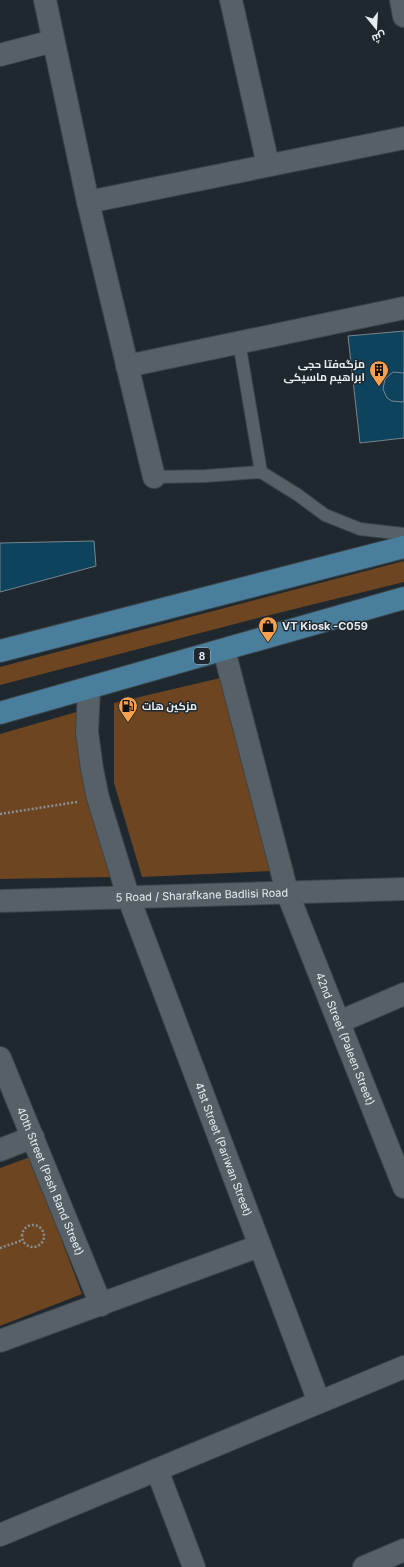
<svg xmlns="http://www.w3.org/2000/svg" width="404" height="1567" viewBox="0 0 404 1567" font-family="Inter,Cairo,sans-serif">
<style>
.green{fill:#6d4521}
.building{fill:#0e435d;stroke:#79848c}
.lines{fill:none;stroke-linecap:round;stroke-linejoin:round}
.service-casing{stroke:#3d454a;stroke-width:14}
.minor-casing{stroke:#3d454a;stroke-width:24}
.primary-casing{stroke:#3d454a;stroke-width:24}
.path{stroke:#899196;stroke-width:2.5;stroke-dasharray:2 2;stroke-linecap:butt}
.service{stroke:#556067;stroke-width:12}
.minor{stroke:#556067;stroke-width:22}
.primary{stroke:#497f9d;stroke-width:22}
.labels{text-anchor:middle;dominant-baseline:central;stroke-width:3;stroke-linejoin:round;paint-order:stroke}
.shield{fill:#1e282e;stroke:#aab1b6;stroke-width:1}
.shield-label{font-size:10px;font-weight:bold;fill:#e6ecf0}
.poi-label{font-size:11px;font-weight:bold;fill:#e6ecf0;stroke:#1e282e;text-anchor:start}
.street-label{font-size:11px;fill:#e6ecf0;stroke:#1e282e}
</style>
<rect width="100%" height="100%" fill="#1e282e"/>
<path class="green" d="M404,561V582L258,618L0,685V667Z
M233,675L294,870L142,877L114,783V703Z
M80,711L111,877L0,879V734Z
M30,1157L82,1294L0,1326V1168Z"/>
<path class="building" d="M404,331V438L360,443L348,336Z
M393,372L404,373V401L402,402L392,401L387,398L383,389L385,379Z
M94,541L96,566L0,592V543Z"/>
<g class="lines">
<g class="service-casing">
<path id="service" d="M239,342L261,472
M154,477L205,476L261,472L298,495L325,515L360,529L404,534"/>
</g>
<g class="minor-casing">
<g id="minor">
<path d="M45,0L88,202L154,477"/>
<path d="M231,0L268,165"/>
<path d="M401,0L404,16"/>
<path d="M0,55L53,41"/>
<path d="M88,202L404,138"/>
<path d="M127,366L404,308"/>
<path id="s1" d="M224,650L287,892L404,1187"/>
<path id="s2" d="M89,689L87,732L92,769L98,798L128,896L319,1402"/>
<path id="s3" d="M0,901L404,889"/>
<path d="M339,1022L404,994"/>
<path id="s4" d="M0,1058L101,1305"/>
<path d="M0,1150L33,1137"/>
<path d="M0,1341L259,1246"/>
<path d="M157,1470L194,1567"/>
<path d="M0,1535L404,1367"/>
<path d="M364,1567L404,1550"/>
</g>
</g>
<g class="primary-casing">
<path id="primary" d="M0,651L404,547
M0,713L404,598"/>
</g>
<path class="path" d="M0,814L77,802
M22 1236a11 11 0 1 1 22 0a11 11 0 1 1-22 0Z
M0,1248L23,1240"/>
<use href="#service" class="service"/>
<use href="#minor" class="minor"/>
<use href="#primary" class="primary"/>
</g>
<defs>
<g id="building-pin" transform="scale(1)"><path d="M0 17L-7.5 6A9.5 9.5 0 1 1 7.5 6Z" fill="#f99f4d" stroke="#1e282e"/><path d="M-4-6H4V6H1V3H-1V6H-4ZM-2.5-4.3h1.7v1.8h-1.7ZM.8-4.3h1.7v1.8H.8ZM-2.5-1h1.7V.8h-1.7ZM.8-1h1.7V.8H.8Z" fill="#111"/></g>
<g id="shop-pin" transform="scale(1)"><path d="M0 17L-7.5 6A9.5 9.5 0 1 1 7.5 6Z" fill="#f99f4d" stroke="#1e282e"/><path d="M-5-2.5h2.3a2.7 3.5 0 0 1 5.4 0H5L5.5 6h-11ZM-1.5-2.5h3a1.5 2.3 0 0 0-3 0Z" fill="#111"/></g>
<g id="fuel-pin" transform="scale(1)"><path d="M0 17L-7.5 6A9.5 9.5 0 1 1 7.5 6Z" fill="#f99f4d" stroke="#1e282e"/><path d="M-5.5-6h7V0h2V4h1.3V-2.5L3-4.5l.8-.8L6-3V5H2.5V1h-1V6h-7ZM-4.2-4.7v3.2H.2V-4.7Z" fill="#111"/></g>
</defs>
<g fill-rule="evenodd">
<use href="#building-pin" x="379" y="370"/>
<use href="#shop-pin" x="268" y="626"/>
<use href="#fuel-pin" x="128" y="706"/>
</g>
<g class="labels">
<rect class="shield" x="194" y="648" width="16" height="16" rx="3"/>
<g class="shield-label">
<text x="202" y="656">8</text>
</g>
<g class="poi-label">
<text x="365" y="364" text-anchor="end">مزگه‌فتا حجی<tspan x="365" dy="13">ابراهیم ماسیکی</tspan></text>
<text x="282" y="626">VT Kiosk -C059</text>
<text x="142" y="706">مزكين هات</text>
</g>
<g class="street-label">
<text stroke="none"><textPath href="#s3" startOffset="202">5 Road / Sharafkane Badlisi Road</textPath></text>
<text stroke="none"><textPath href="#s1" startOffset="408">42nd Street (Paleen Street)</textPath></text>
<text stroke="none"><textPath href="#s2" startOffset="483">41st Street (Pariwan Street)</textPath></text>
<text stroke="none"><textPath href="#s4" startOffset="133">40th Street (Pash Band Street)</textPath></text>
</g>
</g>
<g transform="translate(376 28) rotate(162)" stroke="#1e282e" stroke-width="3" paint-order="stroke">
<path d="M0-3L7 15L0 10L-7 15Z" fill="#e6ecf0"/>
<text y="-6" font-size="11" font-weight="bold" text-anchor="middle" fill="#e6ecf0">ش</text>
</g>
</svg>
